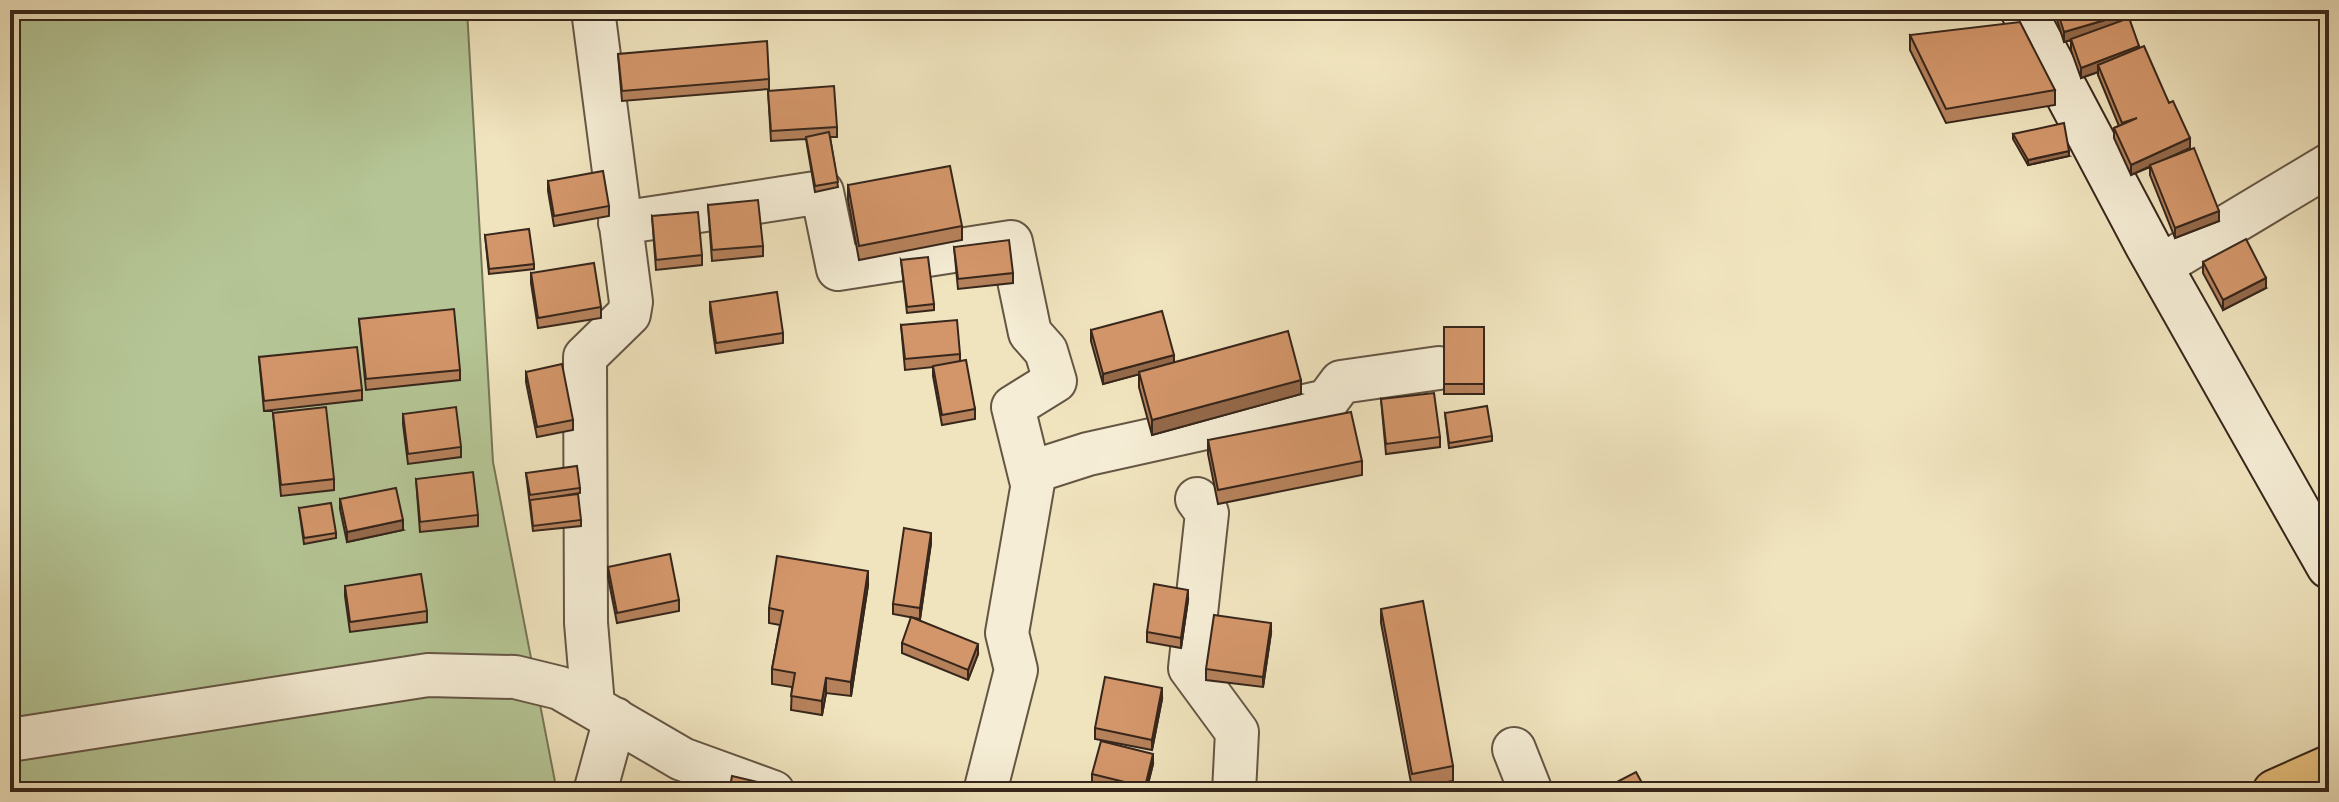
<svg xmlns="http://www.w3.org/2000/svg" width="2339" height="802" viewBox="0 0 2339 802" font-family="'IM FELL DW Pica',serif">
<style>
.green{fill:#b5c595;stroke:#767658;stroke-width:2}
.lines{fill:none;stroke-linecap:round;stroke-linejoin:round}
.street-casing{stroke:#655644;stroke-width:46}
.secondary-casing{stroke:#37261b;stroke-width:48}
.primary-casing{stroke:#37261b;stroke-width:48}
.street{stroke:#f5edd5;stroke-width:42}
.secondary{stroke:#f5edd5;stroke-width:44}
.primary{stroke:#e8c27f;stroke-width:44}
.wall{fill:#b5815b;stroke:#37261b;stroke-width:2}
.shaded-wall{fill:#94694a;stroke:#37261b;stroke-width:2}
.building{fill:#d3966a;stroke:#37261b;stroke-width:2}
</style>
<rect width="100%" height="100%" fill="#f0e4be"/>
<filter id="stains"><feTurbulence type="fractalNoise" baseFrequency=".0025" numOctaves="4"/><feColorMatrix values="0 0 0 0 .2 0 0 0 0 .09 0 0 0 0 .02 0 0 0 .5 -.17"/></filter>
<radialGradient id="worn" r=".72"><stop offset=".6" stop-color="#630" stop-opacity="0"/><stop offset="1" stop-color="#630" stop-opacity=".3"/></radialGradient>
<path class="green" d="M10,10H467L493,462L557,792H10Z"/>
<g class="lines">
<g class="street-casing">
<path id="street" d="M593,10L631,302L629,314L585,357L586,623L593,705
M620,223L822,192L838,269L1011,242L1030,333L1046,351L1055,381L1013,407L1031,480
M2159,267L2329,165
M1197,499L1207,513L1190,668L1237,732L1234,792
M10,740L428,675L515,677L560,688L682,759L773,792
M1514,749L1531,792
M595,792L615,719
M985,792L1016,670L1007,633L1035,471L1088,454L1327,401L1341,382L1439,368"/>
</g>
<g class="secondary-casing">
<path id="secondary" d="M2023,10L2148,246L2329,566"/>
</g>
<g class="primary-casing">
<path id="primary" d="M2275,792L2329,768"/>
</g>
<use href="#street" class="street"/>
<use href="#secondary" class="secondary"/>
<use href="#primary" class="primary"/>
</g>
<path class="wall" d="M607,10H645V12L608,18Z
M655,10H680L655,14Z
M2054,10H2128L2129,18L2139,48L2169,103L2190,148L2172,157L2219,221L2175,238L2150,175V167L2131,175L2114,138V128L2119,126L2098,75V72L2081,78L2071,50V40L2064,42Z
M1910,35L2055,90V105L1946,123L1910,50Z
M618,54L769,79V89L622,101Z
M768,91L837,127V137H830L838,187L815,192L806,139L771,141Z
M2013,134L2069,156L2028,165L2013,139Z
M548,181L609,206V216L554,226L548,191Z
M848,185L962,226V240L859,260L848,200Z
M708,205L763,246V256L712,261Z
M652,216L702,255V265L656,270Z
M485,235L534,264V269L489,274Z
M954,247L1013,273V283L958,289Z
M901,260L934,304V310L907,313Z
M2203,262L2266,288L2223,310L2203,273Z
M531,273L601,307V318L538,328L531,283Z
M710,302L783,333V343L716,353L710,312Z
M359,319L460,370V380L366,390Z
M901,325L960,354V361L975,409V419L942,425L933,376V367L905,370Z
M1444,327H1484V394H1444Z
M1091,330L1174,363L1301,394L1152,435L1139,387V374L1103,384L1091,341Z
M259,357L362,390V400L264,411Z
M526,372L573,420V430L537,437L526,382Z
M1381,399L1440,437V447L1386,454Z
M2329,404V435L2322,423V408Z
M273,413L334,479V490L281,496Z
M1445,413L1492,436V441L1449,448Z
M403,414L461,447V457L408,464L403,424Z
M1208,440L1362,461V475L1218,504L1208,454Z
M526,473L580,488V493L548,498L581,520V526L533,531Z
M416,479L478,515V526L420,532Z
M340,499L403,530L347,542L340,509Z
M299,508L336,533V538L304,544Z
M931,543L920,619L893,614V604Z
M608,567L679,600V611L617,623L608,577Z
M868,585L851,696L826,693L822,715L791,710L792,687L772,684V669L780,625L769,623V608Z
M345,586L427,611V622L350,632L345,596Z
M1188,600L1181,648L1147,642V632Z
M1381,609L1453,766V781L1412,788L1381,623Z
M1271,633L1263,687L1206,680V669Z
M902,643L978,654L968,680L902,653Z
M1162,699L1152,750L1095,739V728Z
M1153,764L1146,792H1124L1092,785V774Z"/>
<path class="shaded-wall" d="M2129,13V23L2064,42V32Z
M2139,46V56L2098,65V72L2081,78V68Z
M2190,138V148L2131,175V165Z
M2069,151V156L2028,165V160Z
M2219,211V221L2175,238V228Z
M2266,278V288L2223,310V300Z
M1174,355V365L1103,384V374Z
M1301,380V394L1152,435V420Z
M403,520V530L347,542V532Z
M931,533V543L920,619V608Z
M868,571V585L851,696V682Z
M1188,590V600L1181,648V638Z
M1271,623V633L1263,687V677Z
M978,644V654L968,680V670Z
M826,678V693L822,715V701Z
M1162,688V699L1152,750V740Z
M1153,754V764L1146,792H1145Z"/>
<path class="building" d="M2057,10H2128L2129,13L2064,32Z
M2129,18L2139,46L2081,68L2071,39Z
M2020,22L2055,90L1946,109L1910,35Z
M767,41L769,79L622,91L618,54Z
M2144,46L2169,103L2173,101L2190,138L2131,165L2114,128L2137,118L2122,123L2098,65Z
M834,86L837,127L771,131L768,91Z
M2064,123L2069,151L2028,160L2013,134Z
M829,132L838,182L815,186L806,137Z
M2194,148L2219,211L2175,228L2150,165Z
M950,166L962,226L859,246L848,185Z
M603,171L609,206L554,216L548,181Z
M758,200L763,246L712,250L708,205Z
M698,212L702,255L656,260L652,216Z
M529,229L534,264L489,269L485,235Z
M2246,239L2266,278L2223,300L2203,262Z
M1009,240L1013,273L958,279L954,247Z
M928,257L934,304L907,307L901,260Z
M594,263L601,307L538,318L531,273Z
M777,292L783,333L716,343L710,302Z
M454,309L460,370L366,379L359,319Z
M1162,311L1174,355L1103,374L1091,330Z
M957,320L960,354L905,359L901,325Z
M1444,327H1484V384H1444Z
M1288,331L1301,380L1152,420L1139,372Z
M357,347L362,390L264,401L259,357Z
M966,360L975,409L942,415L933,366Z
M562,364L573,420L537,427L526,372Z
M1434,393L1440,437L1386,444L1381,399Z
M2329,404V421L2322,408Z
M1487,406L1492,436L1449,443L1445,413Z
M326,407L334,479L281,485L273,413Z
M456,407L461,447L408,454L403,414Z
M1351,412L1362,461L1218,490L1208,440Z
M577,466L580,488L530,495L526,473Z
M473,472L478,515L420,522L416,479Z
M396,488L403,520L347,532L340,499Z
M578,494L581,520L533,526L530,500Z
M331,503L336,533L304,538L299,508Z
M904,528L931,533L920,608L893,604Z
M670,554L679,600L617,613L608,567Z
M777,556L868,571L851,682L826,678L822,701L791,696L795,673L772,669L783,611L769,608Z
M421,574L427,611L350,622L345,586Z
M1154,584L1188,590L1181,638L1147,632Z
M1423,601L1453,766L1412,774L1381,609Z
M1214,615L1271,623L1263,677L1206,669Z
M911,617L978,644L968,670L902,643Z
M1105,677L1162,688L1152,740L1095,728Z
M1101,741L1153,754L1145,787L1092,774Z
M1636,772L1647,792H1617L1613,784Z
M732,776L766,784L764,792H729Z
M1169,786L1205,792H1168Z
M404,788L424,792H403Z"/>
<rect width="2339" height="802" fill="none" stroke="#f0e4be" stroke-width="40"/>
<rect x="12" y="12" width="2315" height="778" fill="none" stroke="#37261b" stroke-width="4"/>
<rect x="20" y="20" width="2299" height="762" fill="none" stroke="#37261b" stroke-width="2"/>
<rect width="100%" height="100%" filter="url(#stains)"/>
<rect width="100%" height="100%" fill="url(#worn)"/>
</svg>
